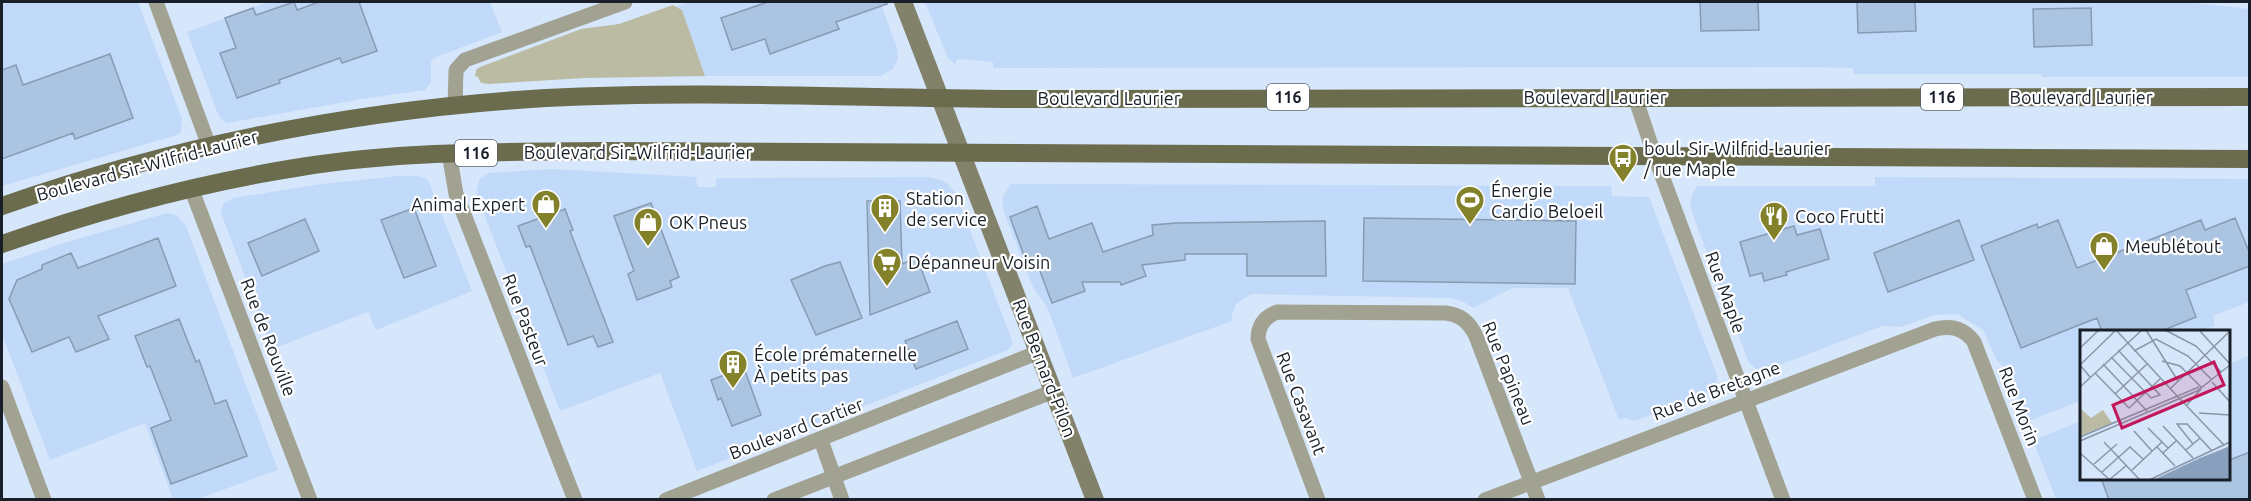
<svg xmlns="http://www.w3.org/2000/svg" width="2251" height="501" viewBox="0 0 2251 501" font-family="Ubuntu,sans-serif">
<style>
.built{fill:#c1dafa}
.green{fill:#babba2}
.building{fill:#abc4e2;stroke:#889bb3;stroke-width:1.5}
.lines{fill:none;stroke-linecap:round;stroke-linejoin:round}
.street{stroke:#a2a292;stroke-width:15}
.secondary{stroke:#82826b;stroke-width:18}
.primary{stroke:#6b6b4e;stroke-width:18}
.labels{text-anchor:middle;dominant-baseline:central;stroke-width:4.5;stroke-linejoin:round;paint-order:stroke}
.shield{fill:#fff;stroke:#5d6268;stroke-width:1.5}
.shield-label{font-size:16px;font-weight:bold;fill:#181f28}
.street-label{font-size:18px;fill:#181f28;stroke:#fff}
.poi-label{font-size:18px;fill:#181f28;stroke:#fff;text-anchor:start}
.inset-road{fill:none;stroke:#8a96a7;stroke-width:1.5}
.view{fill:#c2185b;fill-opacity:0.15;stroke:#c2185b;stroke-width:3}
.inset-edge{fill:none;stroke:#181f28;stroke-width:3}
</style>
<rect width="100%" height="100%" fill="#d6e6fb"/>
<path class="built" d="M2,2H138L182,119L181,132L177,135L2,186Z
M269,2H490L502,32L434,58L431,62V82L425,90L362,99L228,123L222,120L218,114L187,32Z
M689,2H880L897,48L898,58L893,69L880,76H705L682,10L677,6Z
M925,2H2187L2249,9V77H2042L2041,74H1854L1852,68L1802,67L993,68V62L958,59L955,64L948,58Z
M552,169L696,177L697,187H716V178L929,177L941,180L947,183L956,194L1012,340V345L1008,350L697,471L660,373L560,411L476,193L479,180L489,173Z
M399,176H419L428,180L472,291L376,330L368,312L272,349L221,213L223,204L233,198L321,184Z
M1875,177L2249,179V302L2213,316L2215,326L2200,331L2082,332L2081,401L2031,420L2025,419L2008,371L1997,361L1983,330L1957,314L1934,315L1901,327L1882,326L1761,372L1756,369L1749,363L1692,213L1690,201L1694,190L1698,186H1875Z
M1011,184L1611,186L1612,196L1649,197L1717,375V380L1712,391L1635,421L1626,418L1619,420L1568,288H1512L1473,308L1464,302L1451,298L1251,294L1236,304L1232,315V321L1073,378L1048,309L1033,287L1004,212L1002,198Z
M167,213L176,215L186,226L278,470L197,499H173L145,423L50,460L2,334V264L67,242Z
M2249,356V499H2056L2034,443L2041,437L2081,421L2082,478H2228L2229,364Z"/>
<path class="green" d="M673,5L682,10L705,76L584,78L488,84L481,83L478,77L475,76L476,70L480,67L581,29L619,24Z"/>
<path class="building" d="M294,2L297,10L319,2H359L377,51L342,63L340,58L279,80L280,83L237,98L220,53L236,48L225,18L253,8L256,15Z
M768,2H887V4L836,22L839,29L770,54L765,39L732,50L721,18Z
M1700,2H1758L1759,30L1701,31Z
M1857,2H1915L1916,31L1858,33Z
M2091,8L2092,45L2034,47L2033,9Z
M110,54L133,118L75,139L73,133L2,159V70L16,65L23,85Z
M867,201H900L902,264L917,258L930,292L870,315Z
M651,203L679,277L670,281L672,287L637,300L628,274L634,271L614,216Z
M1037,206L1049,239L1092,223L1103,252L1153,235L1152,225L1176,223L1325,221L1326,276H1247V254H1185V260L1142,265L1146,276L1121,285L1120,282H1082L1085,291L1052,303L1035,258L1026,261L1010,217Z
M414,208L436,266L404,278L381,220Z
M565,209L573,230L570,231L613,342L598,347L593,336L568,345L530,246L526,247L518,226Z
M1364,218L1576,221L1575,284L1363,281Z
M2235,218L2250,254V266L2186,290L2196,317L2159,332H2102L2097,318L2021,348L1981,246L2037,224L2038,228L2058,220L2077,268L2201,220L2205,230Z
M305,219L319,251L262,276L248,243Z
M1959,220L1974,260L1888,292L1874,253Z
M1794,226L1797,235L1820,229L1829,259L1786,272L1787,275L1764,281L1762,273L1750,276L1740,242Z
M158,238L176,286L98,316L109,339L76,352L69,337L32,352L9,299L17,280L42,269V265L71,253L78,268Z
M840,262L862,318L816,335L791,280L825,266Z
M179,319L196,362L199,360L215,404L226,400L247,456L171,484L151,428L171,420L150,366L147,367L135,336Z
M957,321L968,349L916,369L905,341Z
M744,368L761,415L732,426L721,398L718,400L711,380Z
M2250,452V500H2109L2101,478H2229V460Z"/>
<g class="lines">
<path class="street" d="M156,2L209,146
M1635,97L1655,157L1783,500
M455,106L456,70L465,60L625,2
M449,153L456,194L575,500
M191,188L310,500
M2,387L44,500
M821,440L842,500
M666,500L1039,352
M774,500L1054,391
M1318,500L1258,339C1258,326 1264,317 1277,312L1446,313C1461,315 1469,322 1476,336L1538,500
M1485,500L1935,329C1951,325 1964,328 1974,342L2035,500"/>
<path class="secondary" d="M903,2L1095,500"/>
<path class="primary" d="M2,206C176,145 361,109 546,98C716,89 886,100 1057,99C1454,96 1852,97 2250,97
M2,244C99,210 199,183 301,167C400,151 501,152 601,151L2250,159"/>
</g>
<defs>
<g id="bus-pin" transform="scale(1.5)"><path d="M0 17L-7.5 6A9.5 9.5 0 1 1 7.5 6Z" fill="#83822a" stroke="#fff"/><path d="M-5-6H5V4H4V6H2V4H-2V6H-4V4H-5ZM-3.5-4V0h7V-4ZM-3.5 1.2v1.5H-2V1.2ZM2 1.2v1.5H3.5V1.2Z" fill="#fff"/></g>
<g id="stadium-pin" transform="scale(1.5)"><path d="M0 17L-7.5 6A9.5 9.5 0 1 1 7.5 6Z" fill="#83822a" stroke="#fff"/><path d="M0-5a6.5 5 0 1 0 0 10a6.5 5 0 1 0 0-10ZM-3.5-1.8h7v3.6h-7Z" fill="#fff"/></g>
<g id="shop-pin" transform="scale(1.5)"><path d="M0 17L-7.5 6A9.5 9.5 0 1 1 7.5 6Z" fill="#83822a" stroke="#fff"/><path d="M-5-2.5h2.3a2.7 3.5 0 0 1 5.4 0H5L5.5 6h-11ZM-1.5-2.5h3a1.5 2.3 0 0 0-3 0Z" fill="#fff"/></g>
<g id="building-pin" transform="scale(1.5)"><path d="M0 17L-7.5 6A9.5 9.5 0 1 1 7.5 6Z" fill="#83822a" stroke="#fff"/><path d="M-4-6H4V6H1V3H-1V6H-4ZM-2.5-4.3h1.7v1.8h-1.7ZM.8-4.3h1.7v1.8H.8ZM-2.5-1h1.7V.8h-1.7ZM.8-1h1.7V.8H.8Z" fill="#fff"/></g>
<g id="restaurant-pin" transform="scale(1.5)"><path d="M0 17L-7.5 6A9.5 9.5 0 1 1 7.5 6Z" fill="#83822a" stroke="#fff"/><path d="M-5-6h1v4h1v-4h1v4h1v-4h1v5L-1.5 .5V6h-2V.5L-5-1ZM5-6V6H3V1.5H1.5Q1.5-4 5-6Z" fill="#fff"/></g>
<g id="supermarket-pin" transform="scale(1.5)"><path d="M0 17L-7.5 6A9.5 9.5 0 1 1 7.5 6Z" fill="#83822a" stroke="#fff"/><path d="M-6-5.5h2.5l.6 2H6L4.5 2H-2.5L-4.4-4H-6ZM-1.5 3.2a1.3 1.3 0 1 0 .1 0ZM3 3.2a1.3 1.3 0 1 0 .1 0Z" fill="#fff"/></g>
</defs>
<g fill-rule="evenodd">
<use href="#bus-pin" x="1623" y="158"/>
<use href="#stadium-pin" x="1470" y="200"/>
<use href="#shop-pin" x="546" y="204"/>
<use href="#building-pin" x="885" y="208"/>
<use href="#restaurant-pin" x="1774" y="216"/>
<use href="#shop-pin" x="648" y="222"/>
<use href="#shop-pin" x="2104" y="246"/>
<use href="#supermarket-pin" x="887" y="262"/>
<use href="#building-pin" x="733" y="364"/>
</g>
<g class="labels">
<g class="shield">
<rect x="1267" y="84" width="42" height="26" rx="4.5"/>
<rect x="1921" y="84" width="42" height="26" rx="4.5"/>
<rect x="455" y="140" width="42" height="26" rx="4.5"/>
</g>
<g class="shield-label">
<text x="1288" y="97">116</text>
<text x="1942" y="97">116</text>
<text x="476" y="153">116</text>
</g>
<g class="street-label">
<text x="1595" y="97">Boulevard Laurier</text>
<text x="2081" y="97">Boulevard Laurier</text>
<text x="1109" y="98">Boulevard Laurier</text>
<text x="638" y="152">Boulevard Sir-Wilfrid-Laurier</text>
<text transform="translate(147 165) rotate(-15)">Boulevard Sir-Wilfrid-Laurier</text>
<text transform="translate(1726 292) rotate(70)">Rue Maple</text>
<text transform="translate(526 320) rotate(69)">Rue Pasteur</text>
<text transform="translate(269 337) rotate(69)">Rue de Rouville</text>
<text transform="translate(1045 368) rotate(69)">Rue Bernard-Pilon</text>
<text transform="translate(1509 373) rotate(68)">Rue Papineau</text>
<text transform="translate(1716 390) rotate(-21)">Rue de Bretagne</text>
<text transform="translate(1302 403) rotate(69)">Rue Casavant</text>
<text transform="translate(2020 406) rotate(69)">Rue Morin</text>
<text transform="translate(796 428) rotate(-21)">Boulevard Cartier</text>
</g>
<g class="poi-label">
<text x="1644" y="148">boul. Sir-Wilfrid-Laurier<tspan x="1644" dy="21">/ rue Maple</tspan></text>
<text x="1491" y="190">Énergie<tspan x="1491" dy="21">Cardio Beloeil</tspan></text>
<text x="906" y="198">Station<tspan x="906" dy="21">de service</tspan></text>
<text x="525" y="204" text-anchor="end">Animal Expert</text>
<text x="1795" y="216">Coco Frutti</text>
<text x="669" y="222">OK Pneus</text>
<text x="2125" y="246">Meublétout</text>
<text x="908" y="262">Dépanneur Voisin</text>
<text x="754" y="354">École prématernelle<tspan x="754" dy="21">À petits pas</tspan></text>
</g>
</g>
<g transform="translate(2080 330)">
<rect width="150" height="150" fill="#d6e6fb"/>
<path d="M0,78L11,88L23,80L32,93L0,106Z" fill="#babba2"/>
<path d="M150,116V150H73L120,128Z" fill="#88a0bd"/>
<path class="inset-road" d="M36,0L99,68M66,0L98,51M85,0L116,16L141,42M119,0L150,34M0,18L19,0M54,21L76,9L108,26L131,49M31,27L71,68L80,65L38,20M82,31L100,36L121,57M23,34L67,81M15,43L49,78L80,49M10,47L0,35L36,0M132,52L150,72M0,57L62,0M90,59L150,1M35,64L67,34M100,69L144,115M106,76L121,59M119,83L150,85M83,96L113,128M68,98L88,118M54,101L72,121M0,107L119,57M0,111L117,61L150,35M24,112L60,150M113,114L97,94H107L132,121M77,117L95,136M106,120L120,108M0,123L30,150M83,123L97,110M14,134L37,114M52,140L82,112M22,142L50,117L63,129M29,150L47,135M69,150L150,112"/>
<path class="view" d="M134,32L144,55L42,98L33,75Z"/>
<rect width="150" height="150" class="inset-edge"/>
</g>
<rect width="2251" height="501" fill="none" stroke="#181f28" stroke-width="6"/>
</svg>
